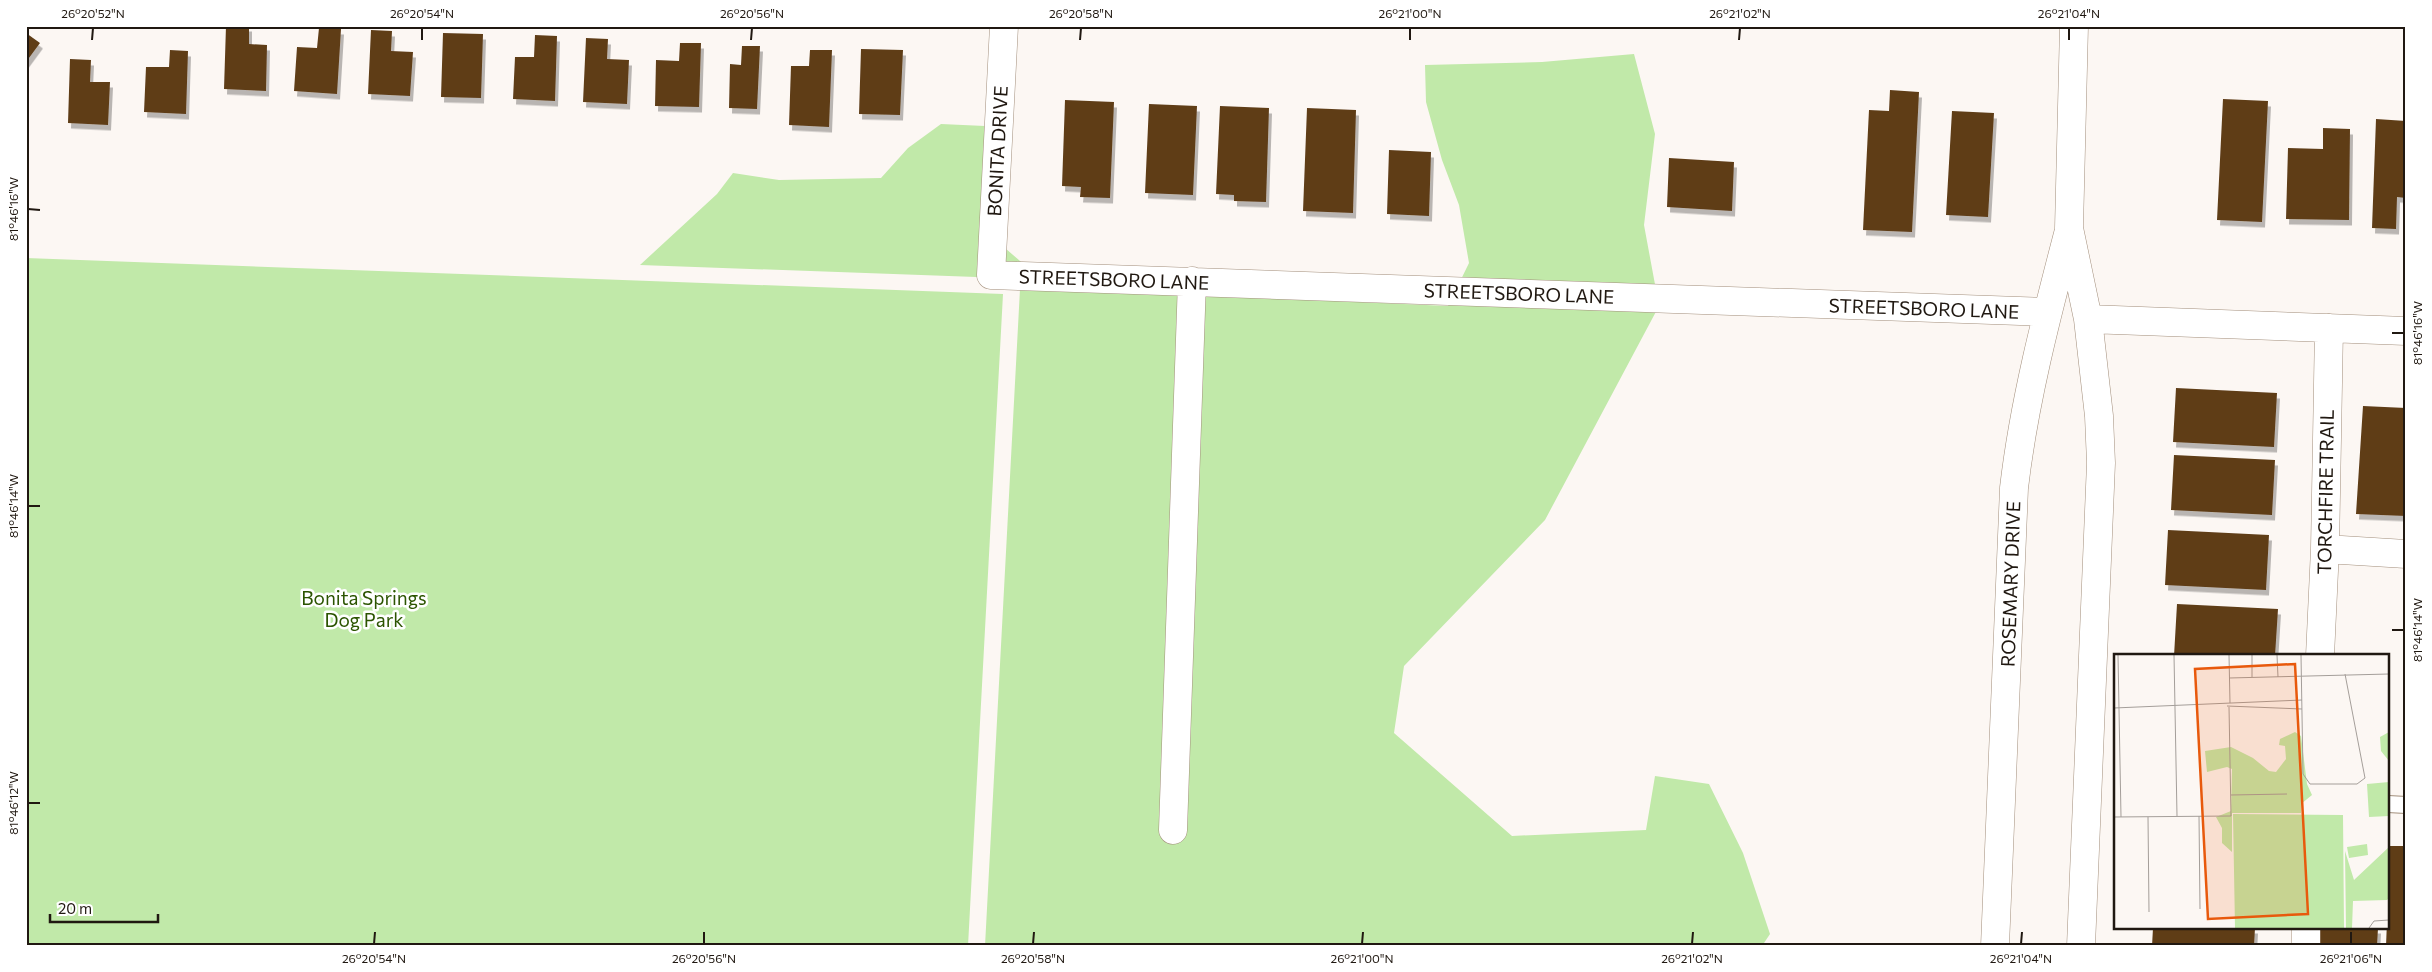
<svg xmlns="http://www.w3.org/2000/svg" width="2432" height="972" viewBox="0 0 2432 972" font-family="Commissioner,sans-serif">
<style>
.green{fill:#c1e9a9}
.building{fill:#5e3d19;filter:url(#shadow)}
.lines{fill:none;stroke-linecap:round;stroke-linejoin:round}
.service-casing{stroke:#a38f7c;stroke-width:18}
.minor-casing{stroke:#a38f7c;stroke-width:29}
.service{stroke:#fff;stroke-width:16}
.minor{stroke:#fff;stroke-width:28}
.ticks{fill:none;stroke:#201811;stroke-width:2}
.labels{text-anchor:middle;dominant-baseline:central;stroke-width:5;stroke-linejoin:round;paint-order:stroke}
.street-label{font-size:19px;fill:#201811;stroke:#fff}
.park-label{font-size:19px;fill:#2b5400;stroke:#fff}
.inset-road{fill:none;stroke:#a49e99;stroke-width:1}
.view{fill:#e8590c;fill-opacity:0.15;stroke:#e8590c;stroke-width:2.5}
.inset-edge{fill:none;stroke:#201811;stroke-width:2.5}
.neatline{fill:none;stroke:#201811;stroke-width:2}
.ticks-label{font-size:12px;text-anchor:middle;fill:#201811}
</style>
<defs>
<filter id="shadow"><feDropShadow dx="3" dy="5.5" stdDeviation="0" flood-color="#0004"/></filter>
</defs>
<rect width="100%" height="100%" fill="#fcf7f3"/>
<path class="green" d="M1634,54L1655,134L1644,225L1659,306L1545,520L1404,666L1394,733L1512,836L1646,830L1655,776L1709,784L1743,853L1770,934L1762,946H985L1020,289L1004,278L640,265L717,194L733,173L779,180L881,178L908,148L941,124L985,126L1005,248L1036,275L1093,290L1448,306L1469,263L1459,205L1442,160L1426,102L1425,65L1542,62Z
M26,258L1003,294L968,946H26Z"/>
<path class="building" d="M226,26H249V44L267,45L266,91L224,89Z
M319,28L341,29L337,94L294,91L297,47L317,48Z
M371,30L392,31L391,51L413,52L410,96L368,94Z
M26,33L40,43L26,62Z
M443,33L483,34L481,98L441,97Z
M535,35L557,36L555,101L513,99L515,57H534Z
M586,38L608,39L607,59L629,60L627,104L583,102Z
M680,43H701L699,107L655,106L656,60L679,61Z
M742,46H760L757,109L729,108L730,64L741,65Z
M861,49L903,50L900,115L859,114Z
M170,50L188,51L186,114L144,112L146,67H169Z
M810,50H832L829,127L789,125L791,66H809Z
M70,59L91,60L90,82H110L108,125L68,123Z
M1890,90L1919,92L1912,232L1863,230L1869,110L1889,111Z
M2223,99L2268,101L2262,222L2217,220Z
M1065,100L1114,102L1110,198L1080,197L1081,187L1062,186Z
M1149,104L1197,106L1193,195L1145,193Z
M1220,106L1269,108L1266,202L1234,201V195L1216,194Z
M1307,108L1356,110L1353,213L1303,211Z
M1952,111L1994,113L1988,217L1946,215Z
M2376,119L2406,121V198L2397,197L2396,229L2372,228Z
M2323,128L2350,129L2349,220L2286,219L2288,148L2323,149Z
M1389,150L1431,152L1429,216L1387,214Z
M1669,158L1734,162L1732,211L1667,207Z
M2176,388L2277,393L2274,447L2173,442Z
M2363,406L2406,408V516L2356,514Z
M2174,455L2275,460L2272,515L2171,510Z
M2168,530L2269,535L2266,590L2165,585Z
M2177,604L2278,609L2275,656H2174Z
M2390,846H2406V946H2386Z
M2153,928H2255L2254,946H2152Z
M2317,928H2378L2377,946H2316Z"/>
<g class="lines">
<g class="service-casing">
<path id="service" d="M2388,804L2406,805"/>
</g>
<g class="minor-casing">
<path id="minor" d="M1004,26L991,275L2047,312
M2074,26L2069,228L2088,319L2099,416L2101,463L2081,946
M2088,319L2406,331
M2325,549L2406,554
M2320,656L2325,549L2329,328
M1173,830L1192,281
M1995,946L2014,488C2024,402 2046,318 2068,234
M2306,946V928"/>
</g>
<use href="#service" class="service"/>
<use href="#minor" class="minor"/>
</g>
<path class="ticks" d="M92,40L93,28M422,40V28M751,40L752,28M1080,40L1081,28M1410,40V28M1739,40L1740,28M2069,40V28M28,209L40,210M2392,333H2404M28,506H40M2392,630H2404M28,803H40M374,944L375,932M704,944V932M1033,944L1034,932M1362,944L1363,932M1692,944L1693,932M2021,944L2022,932M2351,944V932"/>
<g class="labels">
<g class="street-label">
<text transform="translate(997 151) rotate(-87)">BONITA DRIVE</text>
<text transform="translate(1114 279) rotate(2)">STREETSBORO LANE</text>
<text transform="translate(1519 293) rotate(2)">STREETSBORO LANE</text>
<text transform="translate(1924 308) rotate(2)">STREETSBORO LANE</text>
<text transform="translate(2325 492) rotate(-89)">TORCHFIRE TRAIL</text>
<text transform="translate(2010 584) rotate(-88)">ROSEMARY DRIVE</text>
</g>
<g class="park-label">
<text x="364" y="597">Bonita Springs<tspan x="364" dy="22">Dog Park</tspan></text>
</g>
</g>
<g transform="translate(2114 654)">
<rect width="275" height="275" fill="#fcf7f3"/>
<path d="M181,78L187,82L193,130L198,141L187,150V159H118V198L108,189V174L102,163L117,157L118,115L113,113L93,118L91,97L117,93L139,104L155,117L162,118L172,105L171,92L165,91L166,85ZM275,78V107L267,97L266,83ZM275,128V162L255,163L253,130ZM119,160L229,161L230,274H121ZM253,190L254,201L235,204L233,193ZM275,193V244L273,246L239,247L238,274H232L231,197L240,226Z" fill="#c1e9a9"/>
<path class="inset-road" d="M4,1L7,163M60,1L63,162M115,1L116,49M138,1V23M163,1L164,23M187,1L189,120L196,130H243L251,124L231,20M115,24L275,20M113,52L188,55M0,54L188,46M117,141L173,140M85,162L86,255M0,163L117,162L115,53M34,163L35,258M255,274L260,267L275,266"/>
<path class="view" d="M181,10L194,260L94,265L81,15Z"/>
<rect width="275" height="275" class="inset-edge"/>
</g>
<rect width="2432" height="972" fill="none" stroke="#ffffff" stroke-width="55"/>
<path d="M50 914v8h108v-8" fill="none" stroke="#201811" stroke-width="2.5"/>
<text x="58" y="914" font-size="15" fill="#201811" stroke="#ffffff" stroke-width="4" paint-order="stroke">20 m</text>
<rect x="28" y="28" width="2376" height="916" class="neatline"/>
<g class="ticks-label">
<text x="93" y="18">26°20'52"N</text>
<text x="422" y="18">26°20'54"N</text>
<text x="752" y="18">26°20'56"N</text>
<text x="1081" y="18">26°20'58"N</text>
<text x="1410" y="18">26°21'00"N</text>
<text x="1740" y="18">26°21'02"N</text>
<text x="2069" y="18">26°21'04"N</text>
<text transform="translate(14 209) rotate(-90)" y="4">81°46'16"W</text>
<text transform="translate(2418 333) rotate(-90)" y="4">81°46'16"W</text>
<text transform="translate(14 506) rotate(-90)" y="4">81°46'14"W</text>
<text transform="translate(2418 630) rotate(-90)" y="4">81°46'14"W</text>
<text transform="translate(14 803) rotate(-90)" y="4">81°46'12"W</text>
<text x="374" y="963">26°20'54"N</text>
<text x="704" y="963">26°20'56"N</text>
<text x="1033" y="963">26°20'58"N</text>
<text x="1362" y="963">26°21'00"N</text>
<text x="1692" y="963">26°21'02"N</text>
<text x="2021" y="963">26°21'04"N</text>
<text x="2351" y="963">26°21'06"N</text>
</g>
</svg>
